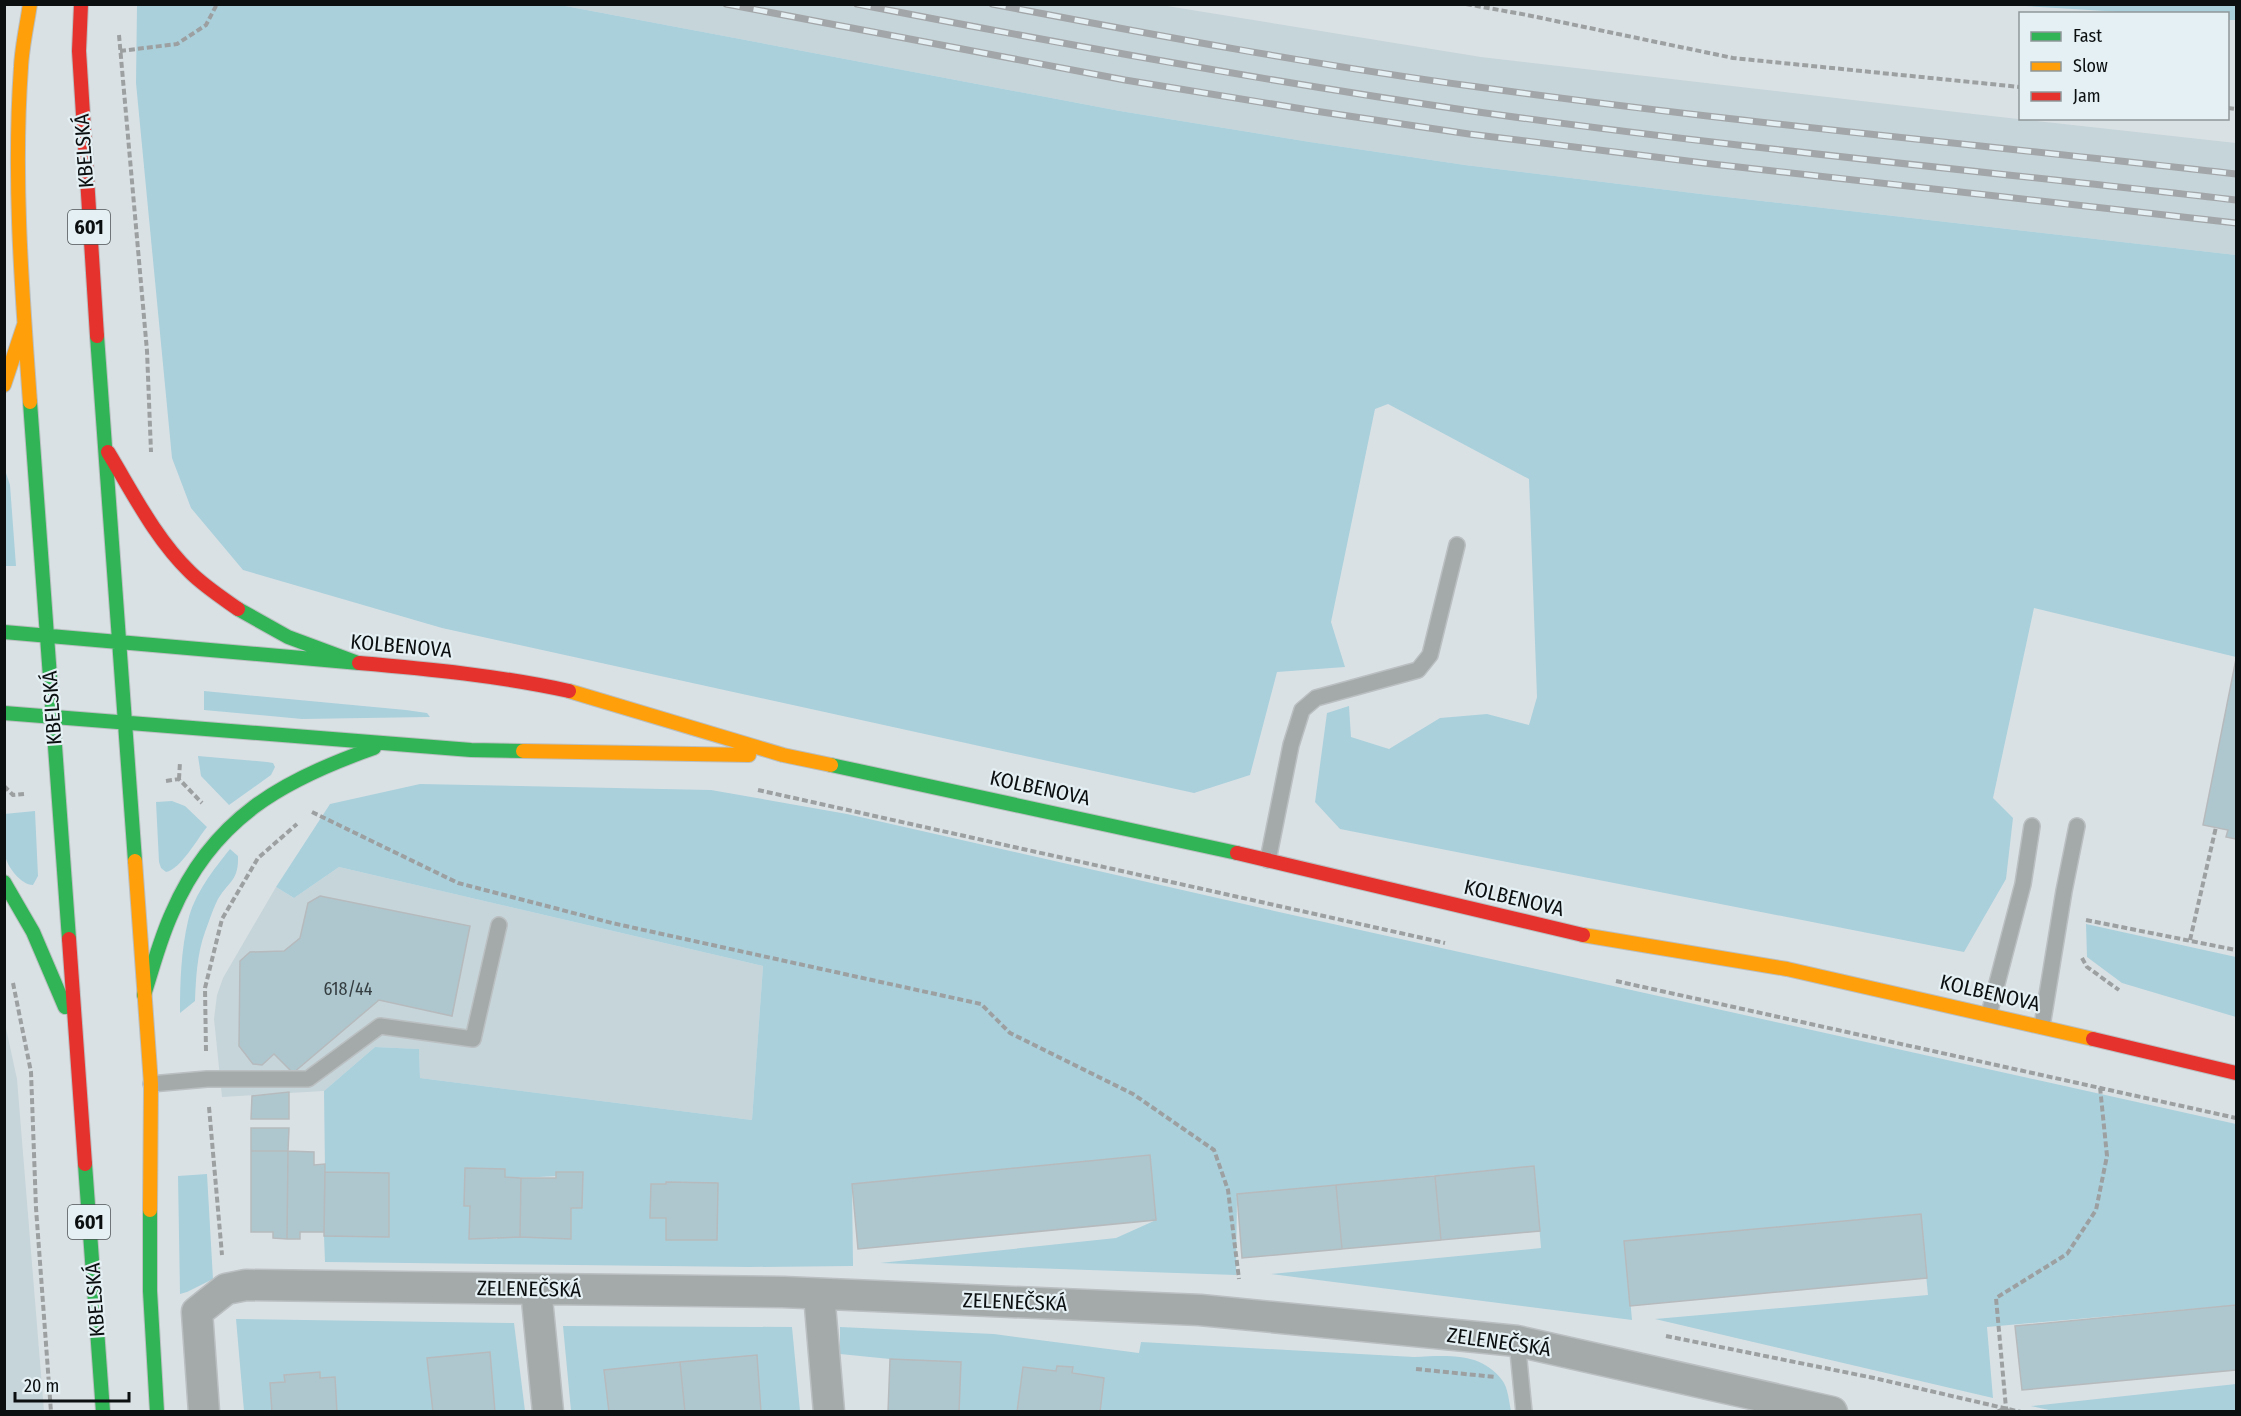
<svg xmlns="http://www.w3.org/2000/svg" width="2241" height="1416" viewBox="0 0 2241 1416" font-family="'Fira Sans Condensed',sans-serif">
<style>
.built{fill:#c6d5da}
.green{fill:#aad0dc;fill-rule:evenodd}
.building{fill:#aec7cf;stroke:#b6babc;stroke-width:1.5}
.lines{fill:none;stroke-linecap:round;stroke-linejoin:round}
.lane-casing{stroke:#babfc1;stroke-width:18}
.street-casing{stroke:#babfc1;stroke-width:33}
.fast-casing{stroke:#babfc1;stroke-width:16}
.slow-casing{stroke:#babfc1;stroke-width:16}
.jam-casing{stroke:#babfc1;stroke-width:16}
.path{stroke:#9da0a1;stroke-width:4;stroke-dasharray:6 3;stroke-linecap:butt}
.lane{stroke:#a4a9a9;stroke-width:15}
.street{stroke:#a4a9a9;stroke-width:30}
.fast{stroke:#30b455;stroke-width:14}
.slow{stroke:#ff9f0a;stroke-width:14}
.jam{stroke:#e5322d;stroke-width:14}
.rail-casing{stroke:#a3a6a8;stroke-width:7}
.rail{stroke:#e5f0f4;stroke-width:4.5;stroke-dasharray:14;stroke-linecap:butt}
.labels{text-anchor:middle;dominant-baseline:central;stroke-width:4.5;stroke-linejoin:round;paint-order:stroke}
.number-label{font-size:18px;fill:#343d40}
.shield{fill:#e5f0f4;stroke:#4c5254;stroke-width:1.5}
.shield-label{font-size:20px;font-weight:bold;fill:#0b0f10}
.street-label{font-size:21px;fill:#0b0f10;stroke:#e5f0f4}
</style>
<rect width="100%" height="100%" fill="#dae1e4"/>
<path class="built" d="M560,5H1161L1481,57L1965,113L2236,143V255L1709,195L1465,165L1310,142L1120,111Z
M339,867L763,966L752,1120L420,1078L419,1049L375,1047L324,1091L222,1097L214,1019L217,995L223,978L276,887L294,898Z
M4,1019L17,1079L44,1411H5Z"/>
<path class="green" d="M137,5H560L1120,111L1310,142L1465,165L1709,195L2236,255V657L2034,608L1993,798L2013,818L2006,879L1964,952L1340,829L1315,802L1327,713L1349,706L1351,737L1389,749L1440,718L1487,714L1529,725L1537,697L1529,479L1388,404L1375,409L1331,622L1345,667L1277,672L1250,775L1194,793L442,628L243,570L191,508L172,458L136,83Z
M2009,5H2236V20H2228V14L2137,13Z
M5,470L10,485L16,566H5Z
M204,691L406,710L427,713L430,717L302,719L204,710Z
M198,756L267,762L273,763L275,767L271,775L229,805L201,776Z
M420,784L711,790L847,814L1266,909L2236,1124V1305L1987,1327L1993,1398L1655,1319L1928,1295L1920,1214L1625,1241L1632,1320L1271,1274L1541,1248L1534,1166L1237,1194L1236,1275L880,1263L1116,1238L1156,1220L1149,1155L852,1184L853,1266L750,1267L325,1262L324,1236H389V1173L325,1172L324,1091L375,1047L419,1049L420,1078L752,1120L763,966L339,867L294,898L276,887L330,804ZM465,1168L505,1169V1177C532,1178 557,1177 583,1173L582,1208H571V1238L498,1237L497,1239H470V1206H464ZM718,1183L717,1240H666V1218L650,1217L651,1184Z
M172,801L185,806L207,827C197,839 181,869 166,872L161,868L159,862L156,802Z
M35,811L38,876L33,885C21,885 6,866 5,854C3,842 5,827 4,814Z
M230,849L238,856C239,882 227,882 217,901C212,911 209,922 205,932C197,954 196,978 195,1001L180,1013C180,982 181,951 188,921C194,894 214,869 230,849Z
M2086,924L2236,957V1017L2122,983L2087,957Z
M207,1174L213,1279L187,1292L180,1294L178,1176Z
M236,1319L514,1323L525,1411H495L490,1352L427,1358L433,1411H337L335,1377L320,1378V1372L284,1375L285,1382L272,1411H244Z
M563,1326L792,1327L800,1411H761L757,1356L605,1370L609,1411H571Z
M840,1327L994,1334L1139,1353L1141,1342L1414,1357C1446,1356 1480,1351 1502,1380C1508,1387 1509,1402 1511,1411H1100L1104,1378L1072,1373V1367L1057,1366L1056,1371L1023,1367L1017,1411H959L961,1362L890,1359L840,1354Z
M2236,1384V1411L2058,1412L2031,1406Z"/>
<path class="building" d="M2236,659V839L2226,837L2228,830L2203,825Z
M320,896L470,926L452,1016L379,1000L293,1073L274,1054L262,1065L253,1064L239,1046L240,961L250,952L284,951L300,938L308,903Z
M289,1092V1119H251L252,1096Z
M251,1128H289L288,1151H251Z
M251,1151H288L287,1239L273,1238V1232H251Z
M288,1151L314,1152V1165L325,1164L324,1232H300V1239H287Z
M1150,1155L1156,1220L858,1249L852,1184Z
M1534,1166L1540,1231L1441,1240L1435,1176Z
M465,1168L505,1169V1177L521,1178L520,1237L469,1239L470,1206H464Z
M325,1172L389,1173V1237L324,1236Z
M556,1172H583L582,1208H571V1239L520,1237L521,1178H556Z
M1435,1176L1441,1240L1342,1249L1336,1185Z
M666,1182L718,1183L717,1240H666V1218H650L651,1184H666Z
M1336,1185L1342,1249L1242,1258L1237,1194Z
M1921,1214L1927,1278L1630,1306L1624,1241Z
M2236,1305V1370L2022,1390L2015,1326Z
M490,1352L495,1412H433L427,1358Z
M757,1355L761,1412H685L680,1362Z
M890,1359L961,1362L959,1412H888Z
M680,1362L685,1412H609L604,1370Z
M1057,1366L1073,1367L1072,1373L1104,1378L1100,1412H1017L1023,1367L1056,1371Z
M320,1372V1378L335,1377L337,1412H272L270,1383L285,1382L284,1375Z"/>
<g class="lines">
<g class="lane-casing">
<path id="lane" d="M1268,860L1291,745L1302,710L1316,698L1418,670L1430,655L1457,545
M1989,1014L2023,884L2032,826
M2042,1026L2064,891L2077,826
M151,1084L207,1079H308L380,1026L473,1039L499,925
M1517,1341L1524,1412"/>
</g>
<g class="street-casing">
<path id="street" d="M536,1289L548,1412
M819,1294L829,1412
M204,1412L197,1312L226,1289L246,1285L783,1292L1200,1310L1517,1341L1832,1412"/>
</g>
<g class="fast-casing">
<path id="fast" d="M97,336L135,861
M30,402L69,939
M238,609L288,637L358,663
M4,632L359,663
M4,713L471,750L523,751
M831,765L1237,853
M4,882L33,932L65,1007
M144,995C153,967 160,939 172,913C212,819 282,780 374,748
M85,1164L103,1412
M150,1210V1291L157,1412"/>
</g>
<g class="slow-casing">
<path id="slow" d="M4,385L24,325
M30,402C22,291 13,179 21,67C22,46 27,25 30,4
M569,691L783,755L831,765
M523,751L749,755
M135,861L151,1084L150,1210
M1583,935L1787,969L2093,1039"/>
</g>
<g class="jam-casing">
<path id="jam" d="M81,4L79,51L97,336
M108,452C133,493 155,538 190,572C204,586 221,597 238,609
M359,663C430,669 500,676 569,691
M1237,853L1583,935
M69,939L85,1164
M2093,1039L2236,1073"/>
</g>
<path class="path" d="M1466,4L1527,15L1733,58L2020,87
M119,35L147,351L151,452
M120,51L177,44L206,25L217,4
M2228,108L2236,109
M179,779L180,762
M166,781L179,779L202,803
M4,786L13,795L24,794
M758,790L1445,943
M312,812L458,883L612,923L981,1004L1010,1033L1133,1094L1214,1150L1228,1190L1239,1279
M2086,920L2236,950
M2190,940L2216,827
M2082,958L2087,967L2119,990
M1616,981L2236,1118
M13,983L31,1072L36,1208L51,1412
M206,1051L205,988L222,919L258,858L297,824
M209,1107L222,1255
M1666,1336L1874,1378L2021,1412
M1416,1369L1495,1377
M1997,1412L2005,1408
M2008,1412L2006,1408L1996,1298L2067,1254L2096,1210L2107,1156L2100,1087"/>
<use href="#lane" class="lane"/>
<use href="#street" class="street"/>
<use href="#fast" class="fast"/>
<use href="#slow" class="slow"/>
<use href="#jam" class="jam"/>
<g class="rail-casing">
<path id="rail" d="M726,4L1125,80L1315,111L1469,134L1712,164L2236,223
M857,4C1061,44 1266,81 1471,111C1725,147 1982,171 2236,200
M992,4C1154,35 1315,65 1478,87C1730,122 1984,145 2236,174"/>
</g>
<use href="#rail" class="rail"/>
</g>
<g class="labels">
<g class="number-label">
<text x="348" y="989">618/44</text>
</g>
<g class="shield">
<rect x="68" y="210" width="42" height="34" rx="4.5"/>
<rect x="68" y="1205" width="42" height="34" rx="4.5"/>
</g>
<g class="shield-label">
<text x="89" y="227">601</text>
<text x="89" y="1222">601</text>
</g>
<g class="street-label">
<text transform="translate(84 151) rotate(-94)">KBELSKÁ</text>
<text transform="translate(401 646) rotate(5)">KOLBENOVA</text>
<text transform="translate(52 708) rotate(-94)">KBELSKÁ</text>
<text transform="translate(1040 788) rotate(12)">KOLBENOVA</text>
<text transform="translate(1514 898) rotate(13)">KOLBENOVA</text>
<text transform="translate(1990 993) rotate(13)">KOLBENOVA</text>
<text transform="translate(529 1289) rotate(1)">ZELENEČSKÁ</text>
<text transform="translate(95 1300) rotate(-94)">KBELSKÁ</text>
<text transform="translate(1015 1302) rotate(2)">ZELENEČSKÁ</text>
<text transform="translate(1499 1342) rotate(8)">ZELENEČSKÁ</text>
</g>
</g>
<rect width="2241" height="1416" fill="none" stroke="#0b0f10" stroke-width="12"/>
<rect x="2019" y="12" width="210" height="108" fill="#e5f0f4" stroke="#8e9699" stroke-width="1.5"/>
<rect x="2031" y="32" width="30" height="9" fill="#30b455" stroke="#8e9699" stroke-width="1.5"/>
<text x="2073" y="42" font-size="18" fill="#0b0f10">Fast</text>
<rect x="2031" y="62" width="30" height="9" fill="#ff9f0a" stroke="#8e9699" stroke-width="1.5"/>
<text x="2073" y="72" font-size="18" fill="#0b0f10">Slow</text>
<rect x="2031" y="92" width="30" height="9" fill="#e5322d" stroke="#8e9699" stroke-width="1.5"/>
<text x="2073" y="102" font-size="18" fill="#0b0f10">Jam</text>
<path d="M15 1392v9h114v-9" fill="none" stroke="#0b0f10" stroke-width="3"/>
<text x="24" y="1392" font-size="18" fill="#0b0f10" stroke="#e5f0f4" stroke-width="4.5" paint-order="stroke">20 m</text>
</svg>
